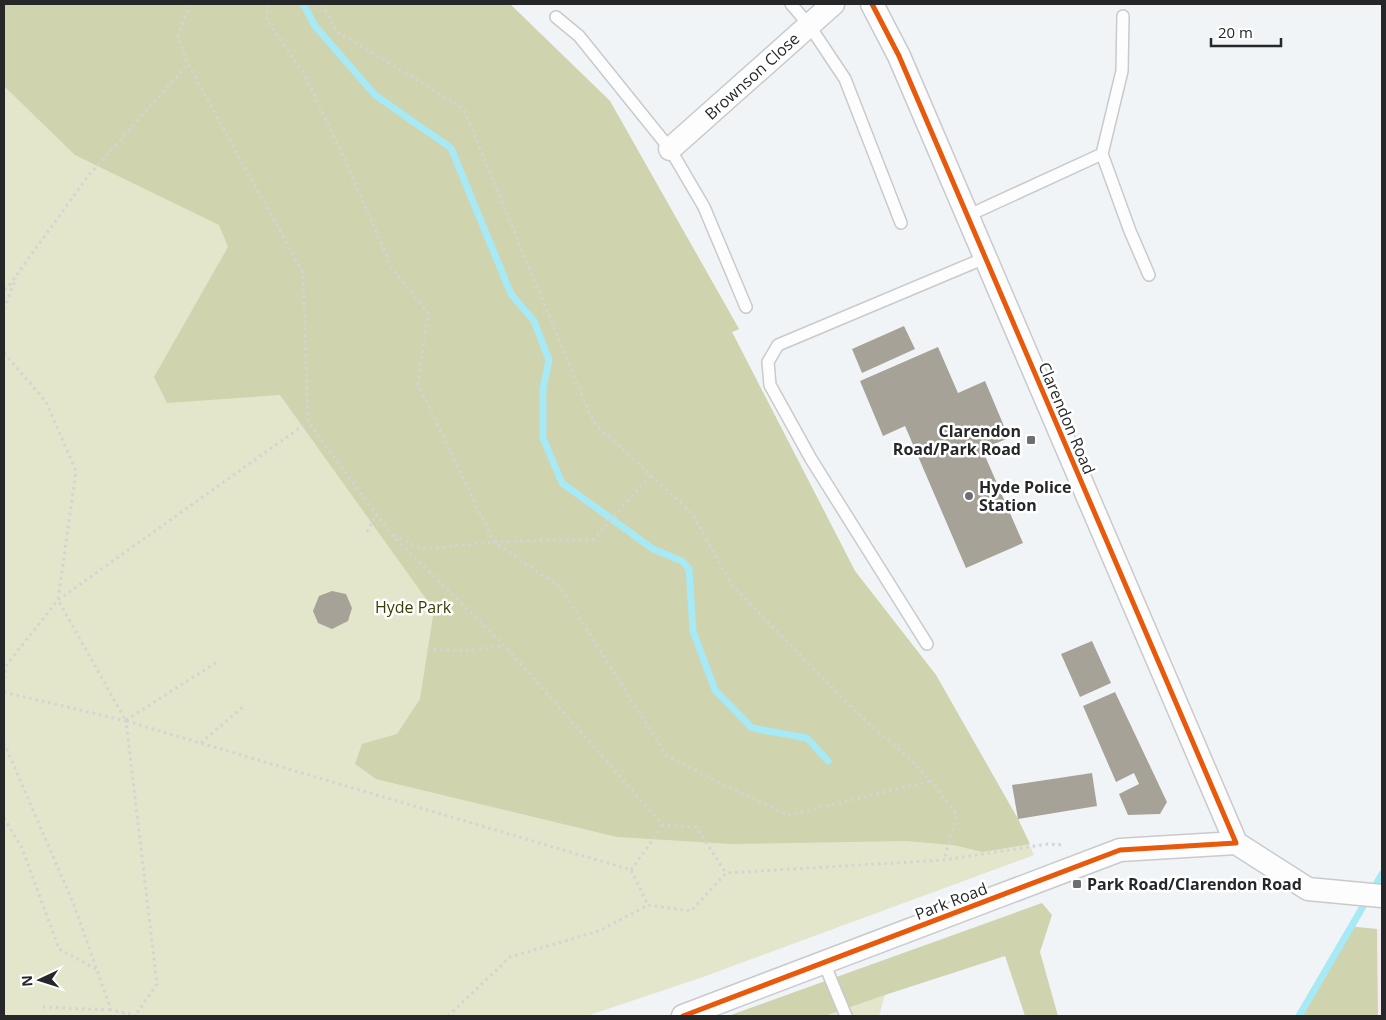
<svg xmlns="http://www.w3.org/2000/svg" width="1386" height="1020" viewBox="0 0 1386 1020" font-family="'Open Sans',sans-serif">
<style>
.commercial{fill:#f6eaf2}
.green{fill:#e3e6ca}
.forest{fill:#cfd3ae}
.lines{fill:none;stroke-linecap:round;stroke-linejoin:round}
.stream{stroke:#a7e9f4;stroke-width:7}
.building{fill:#a7a297}
.service-casing{stroke:#c8cacc;stroke-width:14}
.minor-casing{stroke:#c8cacc;stroke-width:25}
.path{stroke:#d3d4d4;stroke-width:3;stroke-dasharray:2.5 4;stroke-linecap:butt}
.service{stroke:#fdfdfe;stroke-width:11}
.minor{stroke:#fdfdfe;stroke-width:22}
.cycleway-casing{stroke:#fff;stroke-width:8}
.cycleway{stroke:#e8590c;stroke-width:5}
.poi-dot{fill:#6c6f71;stroke:#fff;stroke-width:2}
.labels{text-anchor:middle;dominant-baseline:central;stroke-width:5;stroke-linejoin:round;paint-order:stroke}
.street-label{font-size:16px;fill:#252729;stroke:#fff}
.poi-label{font-size:16px;font-weight:bold;fill:#252729;stroke:#fff;text-anchor:start}
.park-label{font-size:16px;fill:#3b3c04;stroke:#fff}
</style>
<rect width="100%" height="100%" fill="#f1f4f7"/>
<path class="commercial" d="M1377,929H1382V1016H1378Z"/>
<path class="green" d="M4,4H510L610,101L739,329L732,332L855,571L936,675L1018,819L1034,855L703,977L587,1016H4Z
M885,995L879,1016H825Z"/>
<path class="forest" d="M4,4H510L610,101L739,329L732,332L855,571L936,675L1018,819L1030,844L983,852L953,845L906,841L732,844L617,837L376,779L355,764L362,744L397,734L420,699L434,610L280,395L167,403L154,377L228,247L219,225L75,155L4,86Z
M1042,903L1052,915L1040,952L1058,1016H1025L1005,956L885,995L825,1016H728Z
M1348,926L1377,929L1378,1016H1297Z"/>
<g class="lines">
<path class="stream" d="M303,4L315,26L375,95L451,148L511,294L534,321L549,360L543,389V438L562,483L653,549L682,561L689,569L693,631L715,690L752,728L807,738L828,761
M1299,1016L1382,874"/>
</g>
<path class="building" d="M904,326L915,349L862,373L852,349Z
M938,347L958,393L985,381L1009,438L982,449L1023,543L966,568L905,426L883,436L860,381Z
M332,591L346,594L352,608L348,621L332,629L318,623L313,611L319,596Z
M1092,641L1111,683L1080,697L1061,654Z
M1115,692L1167,802L1160,814L1128,815L1119,794L1139,784L1134,773L1116,782L1083,706Z
M1092,773L1097,806L1018,819L1012,785Z"/>
<g class="lines">
<g class="service-casing">
<path id="service" d="M791,4L809,25L845,79L901,223
M556,17L579,36L670,149L704,207L746,307
M1102,154L1122,71L1123,16
M967,216L1102,154L1130,231L1149,275
M927,644L811,459L770,385L768,362L778,345L985,258
M824,963L846,1016"/>
</g>
<g class="minor-casing">
<path id="minor" d="M872,4L899,56L1236,843
M670,149L833,4
M1236,843L1308,889L1382,896
M683,1016L1120,850L1236,843"/>
</g>
<path class="path" d="M190,4L178,37L188,64L303,273L308,422L391,534L505,646L663,825L696,827L726,873
M267,4V21L304,73L344,158L392,268L428,313L418,384L494,542L560,587L666,755L726,786L788,815L931,781
M322,4L336,31L463,108L593,422L692,513L732,585L854,710L911,760L931,781L957,815L944,860
M4,289L8,287L88,176L188,64
M4,309L16,278
M4,353L46,402L76,471L58,600L126,721L631,870L648,905
M367,532L376,515
M394,535L422,549L494,542L594,539L651,475
M427,649L465,651L505,646
M4,679L7,664L58,600L308,422
M4,692L126,721L157,984L135,1016
M126,720L217,662
M4,743L74,905L111,1010L138,1016
M201,743L245,705
M4,818L22,848L59,949L98,970
M631,870L663,825
M43,1007L111,1010
M448,1016L510,957L599,931L648,905L691,911L726,873L944,860L1048,844L1064,845"/>
<use href="#service" class="service"/>
<use href="#minor" class="minor"/>
<g class="cycleway-casing">
<path id="cycleway" d="M683,1016L1120,850L1236,843L899,56L872,4"/>
</g>
<use href="#cycleway" class="cycleway"/>
</g>
<g class="poi-dot">
<rect x="1026" y="435" width="10" height="10" rx="2.5"/>
<circle cx="969" cy="496" r="5"/>
<rect x="1072" y="879" width="10" height="10" rx="2.5"/>
</g>
<g class="labels">
<g class="street-label">
<text transform="translate(752 76) rotate(-42)">Brownson Close</text>
<text transform="translate(1067 418) rotate(67)">Clarendon Road</text>
<text transform="translate(951 901) rotate(-21)">Park Road</text>
</g>
<g class="poi-label">
<text x="1021" y="431" text-anchor="end">Clarendon<tspan x="1021" dy="18">Road/Park Road</tspan></text>
<text x="979" y="487">Hyde Police<tspan x="979" dy="18">Station</tspan></text>
<text x="1087" y="884">Park Road/Clarendon Road</text>
</g>
<g class="park-label">
<text x="413" y="607">Hyde Park</text>
</g>
</g>
<rect width="1386" height="1020" fill="none" stroke="#252729" stroke-width="10"/>
<g transform="translate(40 980) rotate(266)" stroke="#ffffff" stroke-width="4" paint-order="stroke">
<path d="M0-4L9 19L0 12L-9 19Z" fill="#252729"/>
<text y="-8" font-size="14" font-weight="bold" text-anchor="middle" fill="#252729">N</text>
</g>
<path d="M1211 38v8h70v-8" fill="none" stroke="#252729" stroke-width="2.5"/>
<text x="1218" y="38" font-size="15" fill="#252729" stroke="#ffffff" stroke-width="4" paint-order="stroke">20 m</text>
</svg>
